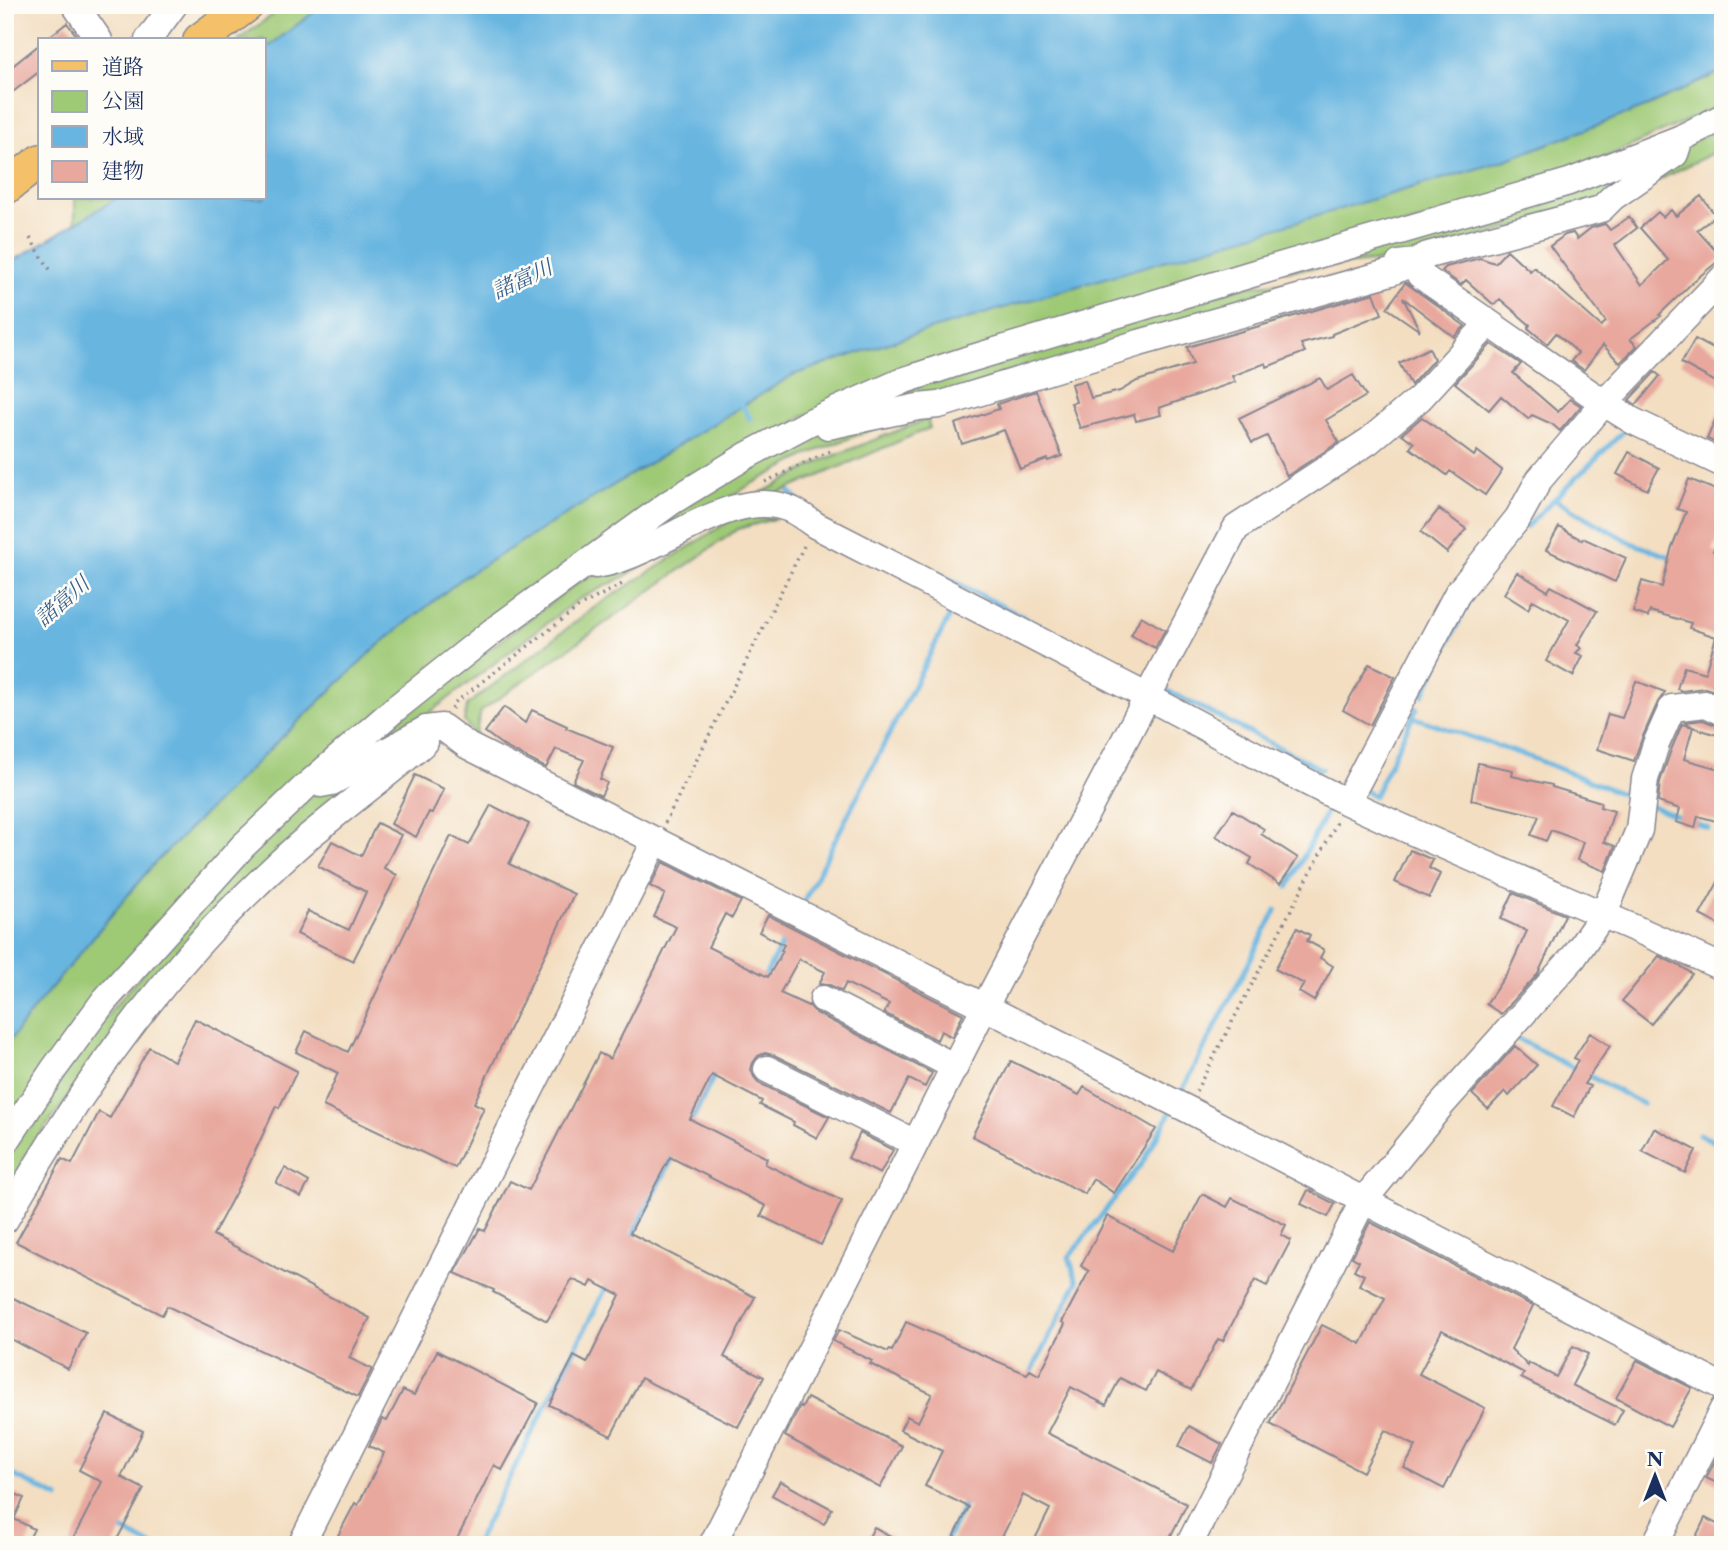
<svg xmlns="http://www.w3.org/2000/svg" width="1728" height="1550" viewBox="0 0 1728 1550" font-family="'Libre Caslon Text','Noto Serif JP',serif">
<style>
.green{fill:#9ec975;stroke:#5c7c6a;stroke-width:2}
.water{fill:#67b5e0;stroke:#41729f;stroke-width:2}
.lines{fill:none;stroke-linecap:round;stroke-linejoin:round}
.stream{stroke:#67b5e0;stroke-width:5}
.building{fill:#e8a89e}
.minor-casing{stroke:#878690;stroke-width:29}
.major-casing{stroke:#878690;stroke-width:36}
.path{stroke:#878690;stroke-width:3.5;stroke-dasharray:2 5;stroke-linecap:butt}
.minor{stroke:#fff;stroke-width:26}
.major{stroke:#f4c16a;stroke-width:33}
.labels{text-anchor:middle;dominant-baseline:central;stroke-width:5;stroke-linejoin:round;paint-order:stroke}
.water-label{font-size:21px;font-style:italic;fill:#365e8c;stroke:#fdfcf7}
</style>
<rect width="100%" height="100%" fill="#fdfcf7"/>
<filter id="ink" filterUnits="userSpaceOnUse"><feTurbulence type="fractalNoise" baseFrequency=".0143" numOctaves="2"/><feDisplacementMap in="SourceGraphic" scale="14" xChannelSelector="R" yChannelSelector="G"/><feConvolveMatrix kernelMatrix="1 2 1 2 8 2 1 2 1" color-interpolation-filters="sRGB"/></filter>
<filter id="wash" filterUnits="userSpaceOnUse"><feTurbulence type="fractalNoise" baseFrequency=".00686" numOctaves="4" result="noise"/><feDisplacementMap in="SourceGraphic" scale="28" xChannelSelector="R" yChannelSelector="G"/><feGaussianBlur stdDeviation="1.57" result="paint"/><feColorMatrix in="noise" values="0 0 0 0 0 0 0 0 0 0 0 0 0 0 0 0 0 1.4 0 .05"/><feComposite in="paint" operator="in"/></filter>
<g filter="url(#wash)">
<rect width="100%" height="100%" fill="#f3dec1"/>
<path class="green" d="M286,5H356L264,70V40H238Z
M1723,53V104L1571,173L803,416L303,776L5,1128V990L289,678L754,375Z
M1723,126V148L1625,197L1693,141Z
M1669,150L1591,207L1391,260L1284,271Z
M75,198H156L5,266L75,223Z
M1361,275L930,399L830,421L920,384L1247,286Z
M911,414L809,454L753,483L701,515L617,553L715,486L809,433Z
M927,419L930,428L777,494L752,498L821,461Z
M737,516L777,518L738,529L481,711L475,736L464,721L467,705L595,607Z
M689,535L624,577L577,600L424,717L327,779L431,693L577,583Z
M383,762L126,1021L31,1147L5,1194V1158L19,1135L113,1008L208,895L310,797Z"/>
<path class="water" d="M323,5H1723V71L1648,106L1503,161L909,336L793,375L464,577L380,644L280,739L152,866L36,1006L5,1047V266L117,198H264V50Z"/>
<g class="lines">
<path class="stream" d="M740,401L750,419
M790,492L799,502
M1554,499L1629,542L1673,558
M1526,527L1628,427
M935,572L1141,677
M1164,689L1321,769
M1423,695L1472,595
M1413,717L1535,759L1630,797
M1365,791L1374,796L1417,708
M1652,806L1682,818
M1691,821L1708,828
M1288,887L1331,803
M804,901L949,617
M762,982L791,926
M1516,1038L1643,1104
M1182,1091L1276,910
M689,1126L716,1072
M1699,1134L1723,1146
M630,1241L675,1153
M1029,1377L1077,1282L1069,1257L1143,1162L1170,1113
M5,1471L59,1498
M116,1527L151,1545
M475,1545L608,1284
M944,1545L966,1501"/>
</g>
<g id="blocks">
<path class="building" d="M67,23L80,40H45Z
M40,44V71L5,98V72Z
M1701,196L1716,216L1697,230L1722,258L1695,280L1659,315L1661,316L1630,339L1637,346L1620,363L1603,345L1584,370L1571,361L1578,353L1556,333L1547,344L1528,328L1530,325L1500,299L1494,305L1466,280L1461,285L1442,271L1446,267L1480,258L1495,263L1507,250L1530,271L1534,267L1601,326L1606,322L1550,246L1565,235L1573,233L1577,239L1591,228L1605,224L1610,230L1629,217L1637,228L1615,245L1642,285L1668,260L1640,228L1658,212L1663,217L1671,210L1676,216Z
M1405,283H1406L1465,326L1454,337L1403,298L1420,331L1387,308Z
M1374,293L1382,314L1332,334V336L1301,344L1305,352L1267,367L1266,363L1232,376L1235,382L1159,408L1161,415L1136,421L1134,414L1080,428L1071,403L1076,402L1071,384L1085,380L1091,398L1120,391L1137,381L1193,364L1187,347Z
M1695,339L1723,354V386L1681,363Z
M1491,344L1521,364L1513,373L1558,412L1570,399L1581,406L1560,431L1552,424L1532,415L1528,419L1501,396L1489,410L1455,383Z
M1429,348L1434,359L1411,385L1399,363Z
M1655,372L1660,376L1636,405L1629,400Z
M1353,375L1366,396L1326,420L1339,442L1287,476L1267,436L1252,443L1239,418L1320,378L1327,390Z
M1036,391L1062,456L1048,461L1047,459L1020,469L1004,430L962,444L955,424L999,409L997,404Z
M1723,401V446L1707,439Z
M1422,417L1474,456L1477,451L1502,470L1485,495L1450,471L1447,475L1410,448L1414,443L1402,434Z
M1629,452L1659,468L1647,490L1617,474Z
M1689,479L1723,493V527L1713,551L1723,556V675L1717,692L1705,688L1682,691L1677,689L1684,667L1705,673L1716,637L1689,628L1691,623L1650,611L1648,617L1633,612L1642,581L1662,587L1671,550L1686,512L1677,509Z
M1439,509L1466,529L1447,553L1421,532Z
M1559,527L1582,540L1583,538L1626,558L1615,582L1546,550Z
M1517,572L1548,591L1551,586L1597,611L1577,645L1581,648L1576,653L1583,656L1573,676L1546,661L1569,620L1533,600L1528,609L1504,594Z
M1141,616L1165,630L1155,648L1131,635Z
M1369,664L1395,677L1370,725L1343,710Z
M1636,681L1665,692L1658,702L1642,738L1634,761L1597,749L1608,714L1622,718Z
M504,707L525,723L532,710L567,726L566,728L613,747L600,779L607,783L601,796L573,782L584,760L556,749L546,768L505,747L485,732Z
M1703,720L1723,728V737L1693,727L1684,759L1723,770V823L1698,816L1695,828L1676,822L1680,809L1658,802L1660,782L1671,750L1682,724L1693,727L1685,722Z
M1478,763L1513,770L1512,776L1552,785V787L1601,802L1600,807L1614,811L1604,842L1615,846L1605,871L1577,860L1583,842L1551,830L1546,841L1531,835L1539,816L1471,800Z
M415,775L444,789L432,813L429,812L416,837L391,824Z
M491,805L529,824L509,864L574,894L474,1103L484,1108L455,1168L323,1106L338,1073L296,1052L306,1031L348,1052L451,836L469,845Z
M1233,810L1264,829L1261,834L1298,858L1280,884L1249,864L1252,858L1216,836Z
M377,823L401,835L384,868L397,875L353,961L297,934L308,911L349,930L366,892L318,866L332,841L361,856Z
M1410,850L1433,860L1429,868L1440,874L1429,898L1395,882Z
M663,862L741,901L732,918L725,914L708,947L768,977L783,951L781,950L784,945L759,932L768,915L963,1014L952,1037L941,1031L937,1040L884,1013L889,1004L846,983L842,991L830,985L819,984L825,972L799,959L780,993L808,1006L809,1005L816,1013L932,1073L925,1087L909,1079L891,1113L774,1055L765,1053L758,1056L753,1063L751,1069L754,1077L759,1083L829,1117L817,1138L793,1125L794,1122L760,1105L762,1101L712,1075L690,1119L767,1158L765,1164L842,1201L821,1245L761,1216L766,1206L670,1157L630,1233L755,1297L724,1357L764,1377L738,1427L641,1378L611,1436L549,1405L574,1356L587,1363L620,1295L592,1281L589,1287L572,1279L547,1321L493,1292L494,1290L455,1273L480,1228L485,1231L510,1181L529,1190L599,1053L610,1059L676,927L654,917L665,894L650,886Z
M1723,873V927L1700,915Z
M1513,893L1565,915L1538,974L1501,1014L1486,1004L1509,970L1527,931L1501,919Z
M1297,928L1310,935L1307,941L1324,950L1320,958L1333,966L1314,1001L1299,992L1304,984L1275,969Z
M1659,956L1682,967L1692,974L1651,1024L1622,1001Z
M195,1019L297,1071L279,1108L276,1106L240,1184L213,1235L370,1318L349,1358L372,1369L358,1397L167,1306L162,1315L16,1242L62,1159L72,1164L99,1112L110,1118L149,1047L174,1061Z
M1590,1033L1610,1046L1584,1084L1590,1086L1574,1117L1553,1106L1578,1060L1574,1058Z
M1515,1046L1537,1065L1509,1096L1505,1091L1488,1109L1472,1094Z
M1011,1061L1079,1095L1084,1087L1156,1129L1114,1193L1093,1179L1085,1194L972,1136Z
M1654,1128L1696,1150L1685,1173L1642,1151Z
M860,1133L893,1150L880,1174L848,1158Z
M285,1168L309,1182L301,1197L276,1183Z
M1308,1190L1335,1204L1328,1217L1301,1204Z
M1202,1194L1227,1207L1232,1198L1286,1225L1281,1235L1291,1240L1267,1286L1255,1280L1223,1341L1218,1339L1191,1390L1156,1372L1146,1391L1120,1378L1106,1405L1071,1387L1047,1433L1187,1504L1166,1545H1032L1050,1509L1023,1495L998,1545H950L969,1507L925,1486L942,1451L900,1430L907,1416L918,1422L932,1394L870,1364L872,1361L833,1341L839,1330L888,1352L889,1350L892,1351L906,1322L1027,1374L1030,1370L1039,1375L1065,1324L1062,1322L1089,1271L1081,1266L1107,1216L1173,1251Z
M1370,1222L1533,1306L1511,1349L1528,1366L1529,1363L1556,1377L1573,1346L1588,1354L1572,1385L1623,1410L1615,1425L1521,1378L1524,1373L1442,1330L1419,1374L1485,1408L1444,1489L1404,1468L1416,1446L1385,1430L1363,1472L1270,1424L1322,1325L1361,1344L1385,1298L1359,1285L1364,1275L1354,1270L1359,1261L1352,1257Z
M5,1294L86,1333L68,1369L5,1336Z
M437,1351L538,1403L520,1437L502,1470L494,1465L454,1545H333L355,1503L358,1505L384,1453L369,1446L382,1419L387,1421L403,1390L414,1395Z
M1637,1360L1692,1388L1670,1427L1616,1398Z
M807,1398L902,1446L880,1488L785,1436L800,1406L802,1408Z
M107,1414L143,1431L121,1477L144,1489L114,1545H70L102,1482L79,1470Z
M1189,1426L1222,1444L1212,1463L1179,1446Z
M1723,1445V1486L1706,1478Z
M780,1481L832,1509L824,1524L772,1495Z
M5,1489L24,1498L14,1519L34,1529L26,1545H5Z
M1705,1518L1723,1527V1545H1692Z
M874,1527L907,1545H865Z"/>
</g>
</g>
<g filter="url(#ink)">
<use href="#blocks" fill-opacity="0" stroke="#878690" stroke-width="2"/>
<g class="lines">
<g class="minor-casing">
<path id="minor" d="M75,5L99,40
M148,40L174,5
M1399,264L1414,262L1428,255L1601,209L1613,197L1675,154L1678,145
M828,426L918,407L939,405L1139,343L1391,272L1414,262L1420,275L1604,403L1633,421L1723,464
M595,565C655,559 732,482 792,510C800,514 808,520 815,525C925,581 1034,638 1144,695C1211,730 1277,768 1345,801C1470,860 1598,910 1723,968
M321,784L332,782L426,729L442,727L468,746L1187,1109L1723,1387
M1347,802L1457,594L1518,518L1539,480L1604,403L1723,278
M823,999L955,1067
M767,1069L915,1143
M5,1143L54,1069L104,1001L243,846L305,787L396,708L493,631L671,502L746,456L810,422L905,380L966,360L1255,273L1569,182L1681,138L1723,117
M5,1220C72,1102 157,979 255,886C276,866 296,846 318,829C354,799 390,773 425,742
M301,1545L656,840
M712,1545L984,1008L1236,528L1369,441L1420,398L1489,323
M1189,1545L1363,1201L1443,1103L1573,958L1604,913L1639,830L1645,779L1656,744L1672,708L1706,704L1723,712
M1655,1545L1723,1409"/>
</g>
<g class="major-casing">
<path id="major" d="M200,40L247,5
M5,188L40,161"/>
</g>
<path class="path" d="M30,238L51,271
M765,482L834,449
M452,709L456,702L580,606L626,582
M665,823L806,542
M1196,1091L1337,822"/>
<use href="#minor" class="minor"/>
<use href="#major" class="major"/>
</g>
</g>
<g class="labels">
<g class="water-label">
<text transform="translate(522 279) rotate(-25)">諸富川</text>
<text transform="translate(62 601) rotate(-41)">諸富川</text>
</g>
</g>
<rect width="1728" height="1550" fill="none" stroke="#fdfcf7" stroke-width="28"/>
<rect x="38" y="38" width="228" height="161" fill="#fdfcf7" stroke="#a3aaba" stroke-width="2"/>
<rect x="52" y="61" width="35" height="10" fill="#f4c16a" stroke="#a3aaba" stroke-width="2"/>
<text x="102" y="74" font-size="21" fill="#1b2f5e">道路</text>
<rect x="52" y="91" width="35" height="21" fill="#9ec975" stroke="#a3aaba" stroke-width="2"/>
<text x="102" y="108" font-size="21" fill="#1b2f5e">公園</text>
<rect x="52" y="126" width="35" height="21" fill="#67b5e0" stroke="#a3aaba" stroke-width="2"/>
<text x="102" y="144" font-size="21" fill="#1b2f5e">水域</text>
<rect x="52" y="161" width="35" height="21" fill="#e8a89e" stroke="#a3aaba" stroke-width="2"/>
<text x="102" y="178" font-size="21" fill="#1b2f5e">建物</text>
<g transform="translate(1655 1476)" stroke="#fdfcf7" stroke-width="5" paint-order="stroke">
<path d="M0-5L12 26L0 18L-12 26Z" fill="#1b2f5e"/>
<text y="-10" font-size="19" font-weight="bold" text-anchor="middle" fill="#1b2f5e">N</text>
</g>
</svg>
